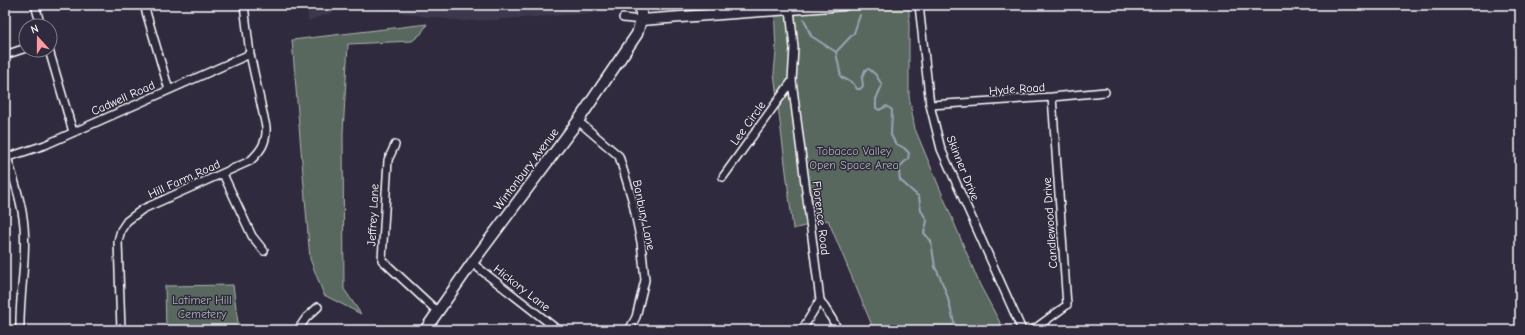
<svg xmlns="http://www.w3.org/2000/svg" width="1525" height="335" viewBox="0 0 1525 335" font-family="'Comic Neue',sans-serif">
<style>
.built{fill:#3d384e}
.green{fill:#59685f;stroke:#acb4af}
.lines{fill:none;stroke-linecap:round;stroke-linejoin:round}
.stream{stroke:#98a4b3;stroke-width:2}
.street-casing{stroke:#fff;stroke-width:10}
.secondary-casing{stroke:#fff;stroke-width:13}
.street{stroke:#2f2a3d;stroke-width:7}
.secondary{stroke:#2f2a3d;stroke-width:10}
.labels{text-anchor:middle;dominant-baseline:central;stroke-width:3;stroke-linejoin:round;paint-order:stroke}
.street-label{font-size:12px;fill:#fff;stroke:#2f2a3d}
.park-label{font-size:12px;fill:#acb4af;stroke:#2f2a3d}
</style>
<rect width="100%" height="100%" fill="#2f2a3d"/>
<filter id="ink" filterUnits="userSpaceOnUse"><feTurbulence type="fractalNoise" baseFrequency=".025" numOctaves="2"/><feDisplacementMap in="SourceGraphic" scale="8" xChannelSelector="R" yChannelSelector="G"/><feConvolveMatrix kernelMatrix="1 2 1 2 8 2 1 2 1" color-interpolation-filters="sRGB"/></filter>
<g filter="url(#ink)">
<path class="built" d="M307,5H634V10L493,20L463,21L428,17L393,11L366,8L337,11L308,21V10Z"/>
<path class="green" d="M786,5H909V96L915,129L980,285L1004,330H874L828,220L793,229L774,73L776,52L774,6Z
M427,24L421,34L412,41L348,44L343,133L344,289L361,314L324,295L310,259L292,40Z
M233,285L239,330H166L165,286Z"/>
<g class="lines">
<path class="stream" d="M804,19L811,36L836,52L841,77L853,83L857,89H860L863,86L862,78L865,70L869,69L876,75L882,85L876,99V108L879,110L887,106L892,110L891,135L895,143L904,148L909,153L908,159C899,166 898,169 900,180L919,197L921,210L927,221L924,233L931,241L935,267L940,277L947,295L956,330
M836,52L854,33L860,15"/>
<g class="street-casing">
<path id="street" d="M35,5L41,26
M144,5L169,90
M919,5L930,105L941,149L1022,330
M790,9L794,48L792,81L820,300L832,319L838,330
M623,18L641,20
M49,50L73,132
M5,55L26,48
M930,105L1052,97L1105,92
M578,121L619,156L632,199L641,242L645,280L636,317L629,330
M395,145L388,160L382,260L437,311
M7,157C14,180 22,203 24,226C27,261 19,295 20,330
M5,158L45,145L250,54
M223,174L252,236L264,251
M723,177L792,81
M472,263L558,330
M121,330L118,241L121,230L127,221L143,209L250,161C261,151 267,142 266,127L250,54L244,5
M298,330L306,318L318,307
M802,330L820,300
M1033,330L1067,305L1052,97"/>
</g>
<g class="secondary-casing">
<path id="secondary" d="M641,20L844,5
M425,330L472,263L578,121L637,34L641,20V5"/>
</g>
<use href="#street" class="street"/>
<use href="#secondary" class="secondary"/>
</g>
</g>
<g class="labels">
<g class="street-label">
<text transform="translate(1017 89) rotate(-4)">Hyde Road</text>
<text transform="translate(123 98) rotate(-24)">Cadwell Road</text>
<text transform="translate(748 123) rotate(-54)">Lee Circle</text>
<text transform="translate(963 168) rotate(68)">Skinner Drive</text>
<text transform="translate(526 169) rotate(-53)">Wintonbury Avenue</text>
<text transform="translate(184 179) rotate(-24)">Hill Farm Road</text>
<text transform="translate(373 215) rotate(-87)">Jeffrey Lane</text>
<text transform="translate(644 215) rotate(78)">Banbury Lane</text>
<text transform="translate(821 218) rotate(83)">Florence Road</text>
<text transform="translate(1050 223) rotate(-94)">Candlewood Drive</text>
<text transform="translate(522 288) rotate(38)">Hickory Lane</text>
</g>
<g class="park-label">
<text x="854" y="151">Tobacco Valley<tspan x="854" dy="14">Open Space Area</tspan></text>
<text x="202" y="300">Latimer Hill<tspan x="202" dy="14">Cemetery</tspan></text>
</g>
</g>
<rect width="1525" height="335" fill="none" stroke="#2f2a3d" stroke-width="20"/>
<rect x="10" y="10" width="1505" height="315" fill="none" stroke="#fff" stroke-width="1.5" filter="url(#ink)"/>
<g transform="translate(38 38) rotate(339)"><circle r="19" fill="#2f2a3d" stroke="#827f8b"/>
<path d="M0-3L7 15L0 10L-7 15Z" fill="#ff9aa2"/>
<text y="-6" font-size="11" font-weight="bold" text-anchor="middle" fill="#ffffff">N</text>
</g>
</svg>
